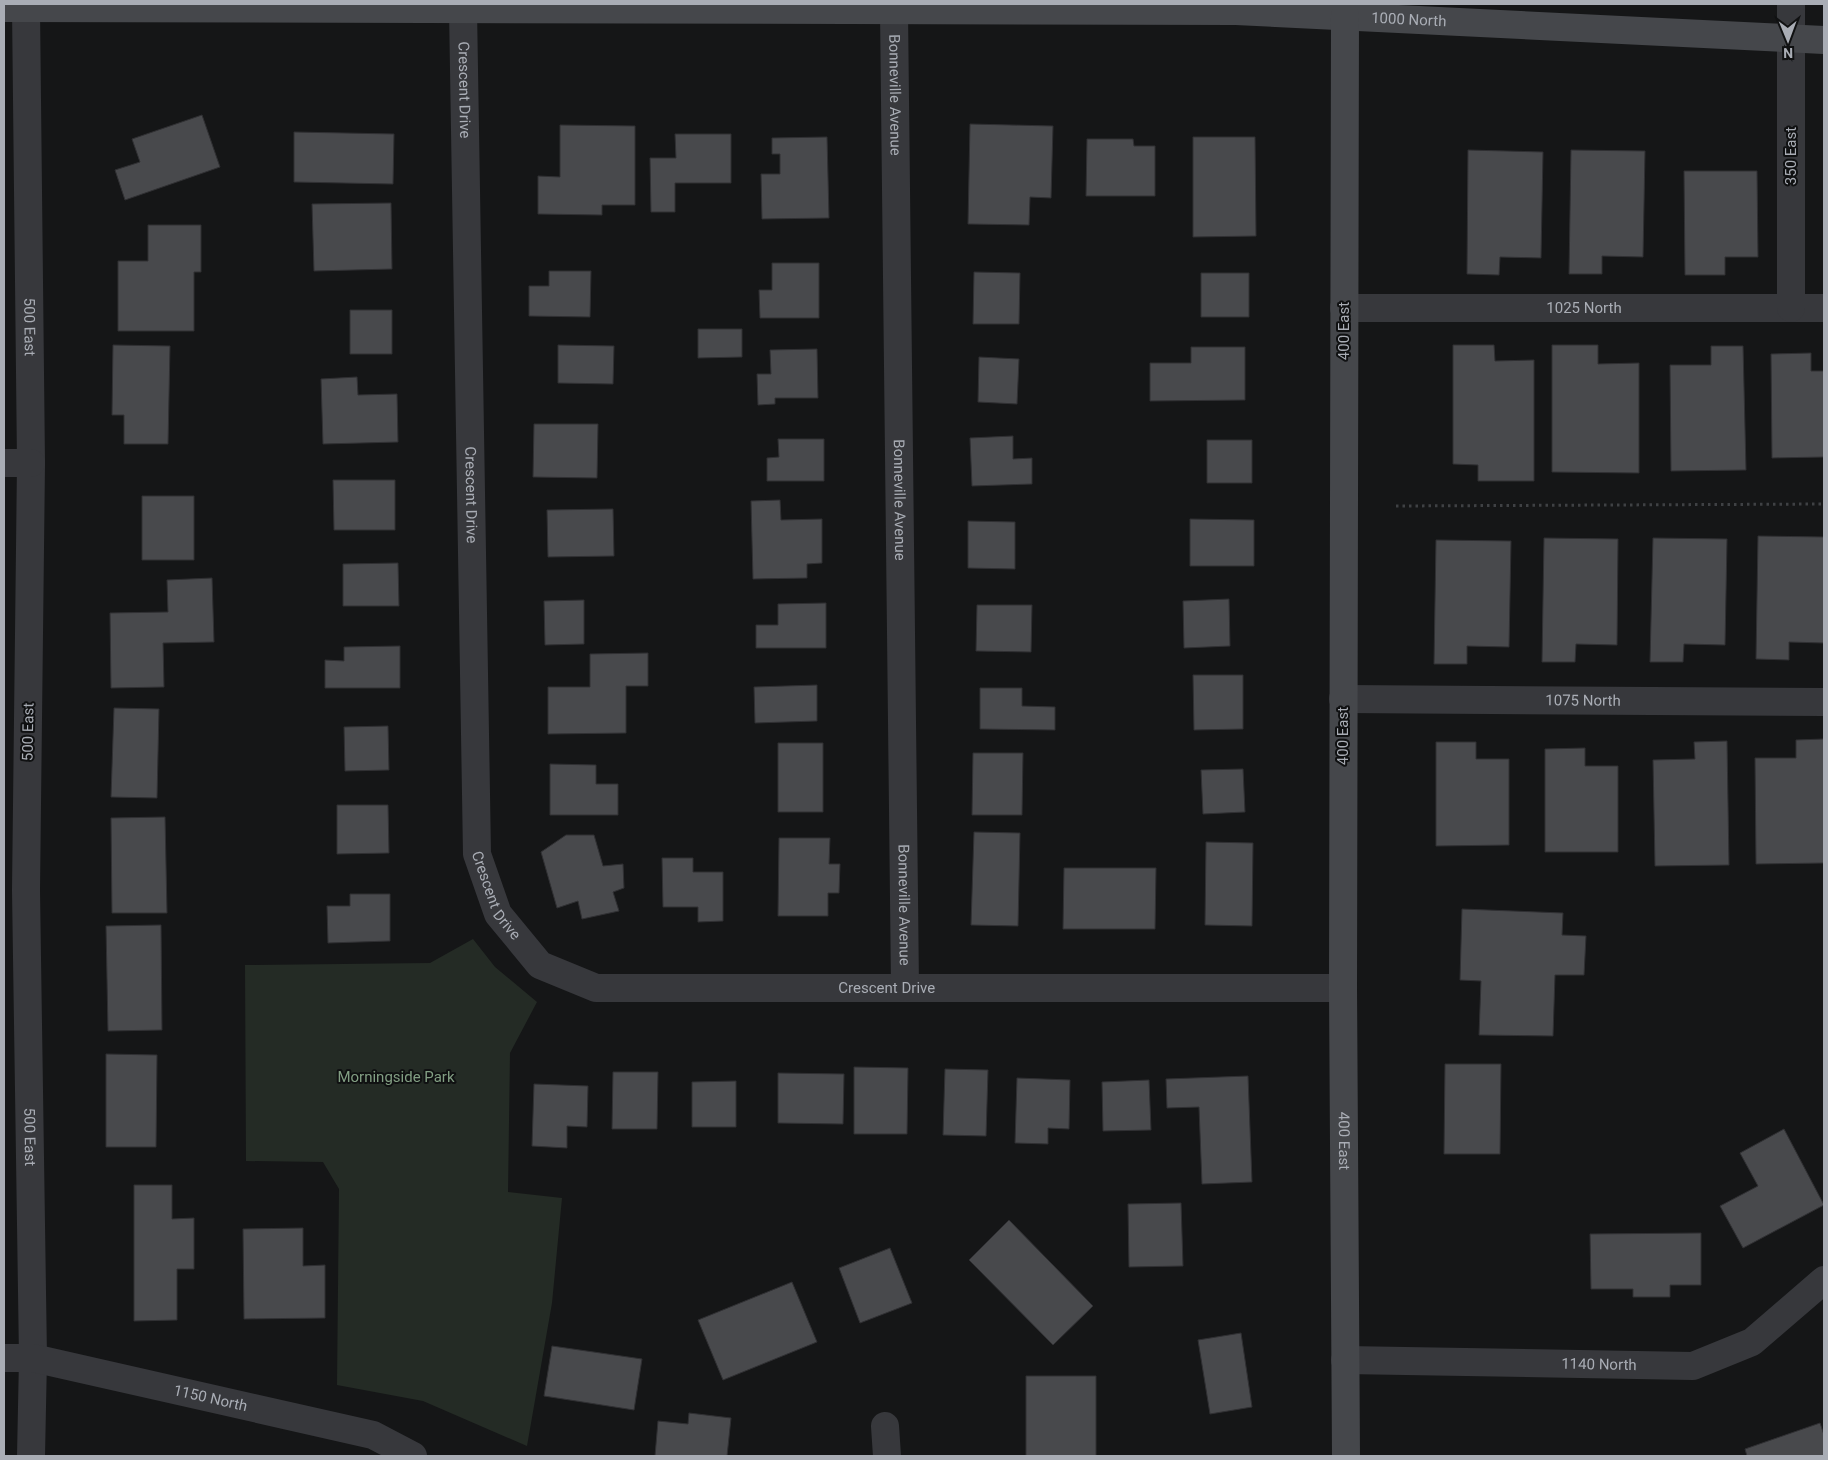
<svg xmlns="http://www.w3.org/2000/svg" width="1828" height="1460" viewBox="0 0 1828 1460" font-family="Roboto,sans-serif">
<style>
.green{fill:#242b25}
.building{fill:#48494c;stroke:#303033}
.lines{fill:none;stroke-linecap:round;stroke-linejoin:round}
.path{stroke:#3f4144;stroke-width:3;stroke-dasharray:2.5 4;stroke-linecap:butt}
.street{stroke:#37383c;stroke-width:28}
.secondary{stroke:#45474b;stroke-width:28}
.labels{text-anchor:middle;dominant-baseline:central;stroke-width:4;stroke-linejoin:round;paint-order:stroke}
.street-label{font-size:15px;fill:#a9adb5;stroke:#101112}
.park-label{font-size:15px;fill:#829e83;stroke:#101112}
</style>
<rect width="100%" height="100%" fill="#151617"/>
<path class="green" d="M473,939L495,967L537,1002L510,1053L508,1192L562,1198L552,1303L527,1446L423,1401L337,1385L339,1189L323,1162L246,1161L245,965L430,963Z"/>
<path class="building" d="M202,115L220,167L125,200L115,170L140,162L132,139Z
M970,124L1053,126L1051,198L1030,197L1029,225L968,224Z
M560,125L635,126V205H602V215L538,214V176L560,177Z
M294,132L394,134L393,184L294,182Z
M675,134H731V183H675V212H651L650,158H676Z
M827,137L829,218L762,219L761,174H780V154H772V138Z
M1193,137H1255L1256,236L1193,237Z
M1087,139H1133L1134,146H1155V196H1086Z
M1468,150L1543,152L1541,258L1500,257L1499,275L1467,274Z
M1571,150L1645,151L1643,257L1602,256V274H1569Z
M1684,171H1757L1758,257H1725V275H1685Z
M391,203L392,269L314,271L312,204Z
M148,225H201V272H194V331H118V261H148Z
M772,263H819V318H760L759,290H772Z
M549,271H591L590,317L529,316V286H549Z
M974,272L1020,273L1019,324H973Z
M1201,273H1249V317H1201Z
M350,310H392V354H350Z
M698,329H742V357L698,358Z
M113,345L170,346L168,444H124V415H112Z
M558,345L614,346L613,384L558,383Z
M1453,345H1494L1495,361L1534,360V481H1478V465L1453,464Z
M1552,345H1598V364L1639,363V473L1552,472Z
M1711,346H1743L1746,470L1671,471L1670,365H1711Z
M1191,347H1245V400L1150,401V363H1191Z
M817,349L818,398H775V404L758,405L757,374H771L770,350Z
M1811,353V371H1824V457L1772,458L1771,354Z
M979,357L1019,359L1017,404L978,402Z
M357,377L358,395L397,394L398,442L323,444L321,379Z
M534,424H598L597,478L533,477Z
M1013,436V459L1032,458V484L972,486L970,438Z
M778,439H824V481H767V458L779,457Z
M1207,440H1252V483H1207Z
M333,480H395V530H334Z
M142,496H194V560H142Z
M780,500L781,520L822,519V563L807,564V578L753,579L751,501Z
M613,509L614,556L548,557L547,510Z
M1190,519L1254,520V566H1190Z
M968,521L1015,522V569L968,568Z
M1758,536L1824,537V643L1789,642V660L1756,659Z
M1544,538L1618,539L1617,645L1576,644L1575,662H1542Z
M1653,538L1727,539L1725,645L1684,644L1683,662H1650Z
M1436,540L1511,541L1509,647L1467,646V664H1434Z
M398,563L399,606H343V564Z
M212,578L214,642L163,643L164,687L111,688L110,613L168,612L167,580Z
M1229,599L1230,646L1184,648L1183,601Z
M584,600V644L545,645L544,601Z
M826,603V648H756V625H778V604Z
M977,605H1032L1031,652L976,651Z
M400,646V688H325V660L344,661V647Z
M648,653V686H626V733L548,734V687H590V654Z
M1193,675H1243V729L1194,730Z
M817,685V721L755,723L754,687Z
M980,688H1022V706L1055,707V730L980,729Z
M114,708L159,709L157,798L111,797Z
M388,726L389,770L345,771L344,727Z
M1824,739V863L1756,864L1755,758H1796V740Z
M1727,741L1729,865L1655,866L1653,760L1695,759L1694,742Z
M1436,742H1476V759H1509V845L1436,846Z
M778,743H823V812H778Z
M1585,748V766H1618V852H1545V749Z
M973,753H1023L1022,815H972Z
M550,764L596,765V784H618V815H550Z
M1243,769L1245,812L1203,814L1201,770Z
M337,805H388L389,853L337,854Z
M165,817L167,913H112L111,818Z
M974,832L1020,833L1018,926L971,925Z
M566,835H594L603,866L623,864L624,888L613,892L619,911L582,919L578,901L557,908L541,852Z
M779,838H830L829,864H840L839,893H828V916H778Z
M1206,842L1253,843L1252,926L1205,925Z
M662,858H693V872H723V921L698,922V907H663Z
M1064,868H1156L1155,929H1063Z
M350,894H390V941L328,943L327,906H350Z
M1462,909L1563,913L1562,935L1586,936L1584,975H1555L1553,1036L1479,1035L1481,981L1460,980Z
M161,925L162,1030L108,1031L106,926Z
M106,1054L157,1055L156,1147H106Z
M1445,1064H1501L1500,1154H1444Z
M854,1067L908,1068L907,1134H854Z
M945,1069L988,1070L986,1136L943,1135Z
M613,1072H658L657,1129H612Z
M778,1073L844,1074L843,1124L778,1123Z
M1248,1076L1252,1182L1202,1184L1199,1107L1167,1108L1166,1079Z
M1017,1078L1070,1080L1069,1129L1048,1128V1144L1015,1143Z
M1149,1080L1151,1130L1103,1131L1102,1082Z
M736,1081V1127H692V1082Z
M534,1084L588,1086L587,1127L567,1126V1148L532,1146Z
M1784,1129L1824,1205L1743,1248L1720,1206L1758,1186L1740,1153Z
M134,1185H172V1219L194,1218V1269H177V1320L134,1321Z
M1181,1203L1183,1266L1129,1267L1128,1204Z
M1009,1220L1093,1306L1053,1345L969,1260Z
M303,1228V1266L325,1265V1318L244,1319L243,1229Z
M1701,1233V1285H1670V1297H1633V1289H1591L1590,1234Z
M890,1248L912,1303L860,1323L839,1268Z
M792,1282L817,1342L723,1380L698,1320Z
M1241,1333L1252,1407L1210,1414L1198,1340Z
M552,1346L642,1359L634,1410L544,1396Z
M1026,1376H1096V1456H1026Z
M689,1413L731,1418L727,1456H655L658,1421L688,1424Z
M1820,1423L1824,1435V1456H1747L1745,1449Z"/>
<g class="lines">
<path class="path" d="M1396,506L1824,504"/>
<g class="street">
<path id="s1" d="M26,8L31,463L26,890L33,1358L31,1456"/>
<path id="s2" d="M463,9L477,854L498,914L540,965L596,988H1343"/>
<path id="s3" d="M894,11L905,987"/>
<path id="s4" d="M1344,308H1824"/>
<path d="M1791,308V4"/>
<path d="M4,463H31"/>
<path id="s5" d="M1343,699L1824,702"/>
<path id="s6" d="M4,1358H33L373,1435L413,1456"/>
<path id="s7" d="M1345,1360L1693,1366L1752,1342L1824,1280"/>
<path d="M885,1426L887,1456"/>
</g>
<g class="secondary">
<path id="s8" d="M4,8L1236,11L1824,40"/>
<path id="s9" d="M1345,16L1343,988L1346,1456"/>
</g>
</g>
<g class="labels">
<g class="street-label">
<text stroke="none"><textPath href="#s8" startOffset="1405">1000 North</textPath></text>
<text stroke="none"><textPath href="#s2" startOffset="81">Crescent Drive</textPath></text>
<text stroke="none"><textPath href="#s3" startOffset="84">Bonneville Avenue</textPath></text>
<text transform="translate(1791 156) rotate(-90)">350 East</text>
<text stroke="none"><textPath href="#s4" startOffset="240">1025 North</textPath></text>
<text stroke="none"><textPath href="#s1" startOffset="319">500 East</textPath></text>
<text transform="translate(1344 331) rotate(-90)">400 East</text>
<text stroke="none"><textPath href="#s2" startOffset="486">Crescent Drive</textPath></text>
<text stroke="none"><textPath href="#s3" startOffset="489">Bonneville Avenue</textPath></text>
<text stroke="none"><textPath href="#s5" startOffset="240">1075 North</textPath></text>
<text transform="translate(28 732) rotate(-89)">500 East</text>
<text transform="translate(1343 736) rotate(-90)">400 East</text>
<text stroke="none"><textPath href="#s2" startOffset="891">Crescent Drive</textPath></text>
<text stroke="none"><textPath href="#s3" startOffset="894">Bonneville Avenue</textPath></text>
<text stroke="none"><textPath href="#s2" startOffset="1326">Crescent Drive</textPath></text>
<text stroke="none"><textPath href="#s1" startOffset="1129">500 East</textPath></text>
<text stroke="none"><textPath href="#s9" startOffset="1125">400 East</textPath></text>
<text stroke="none"><textPath href="#s7" startOffset="254">1140 North</textPath></text>
<text stroke="none"><textPath href="#s6" startOffset="211">1150 North</textPath></text>
</g>
<g class="park-label">
<text x="396" y="1077">Morningside Park</text>
</g>
</g>
<rect width="1828" height="1460" fill="none" stroke="#a9adb5" stroke-width="10"/>
<g transform="translate(1788 40) rotate(179)" stroke="#101112" stroke-width="4" paint-order="stroke">
<path d="M0-4L9 19L0 12L-9 19Z" fill="#a9adb5"/>
<text y="-8" font-size="14" font-weight="bold" text-anchor="middle" fill="#a9adb5">N</text>
</g>
</svg>
